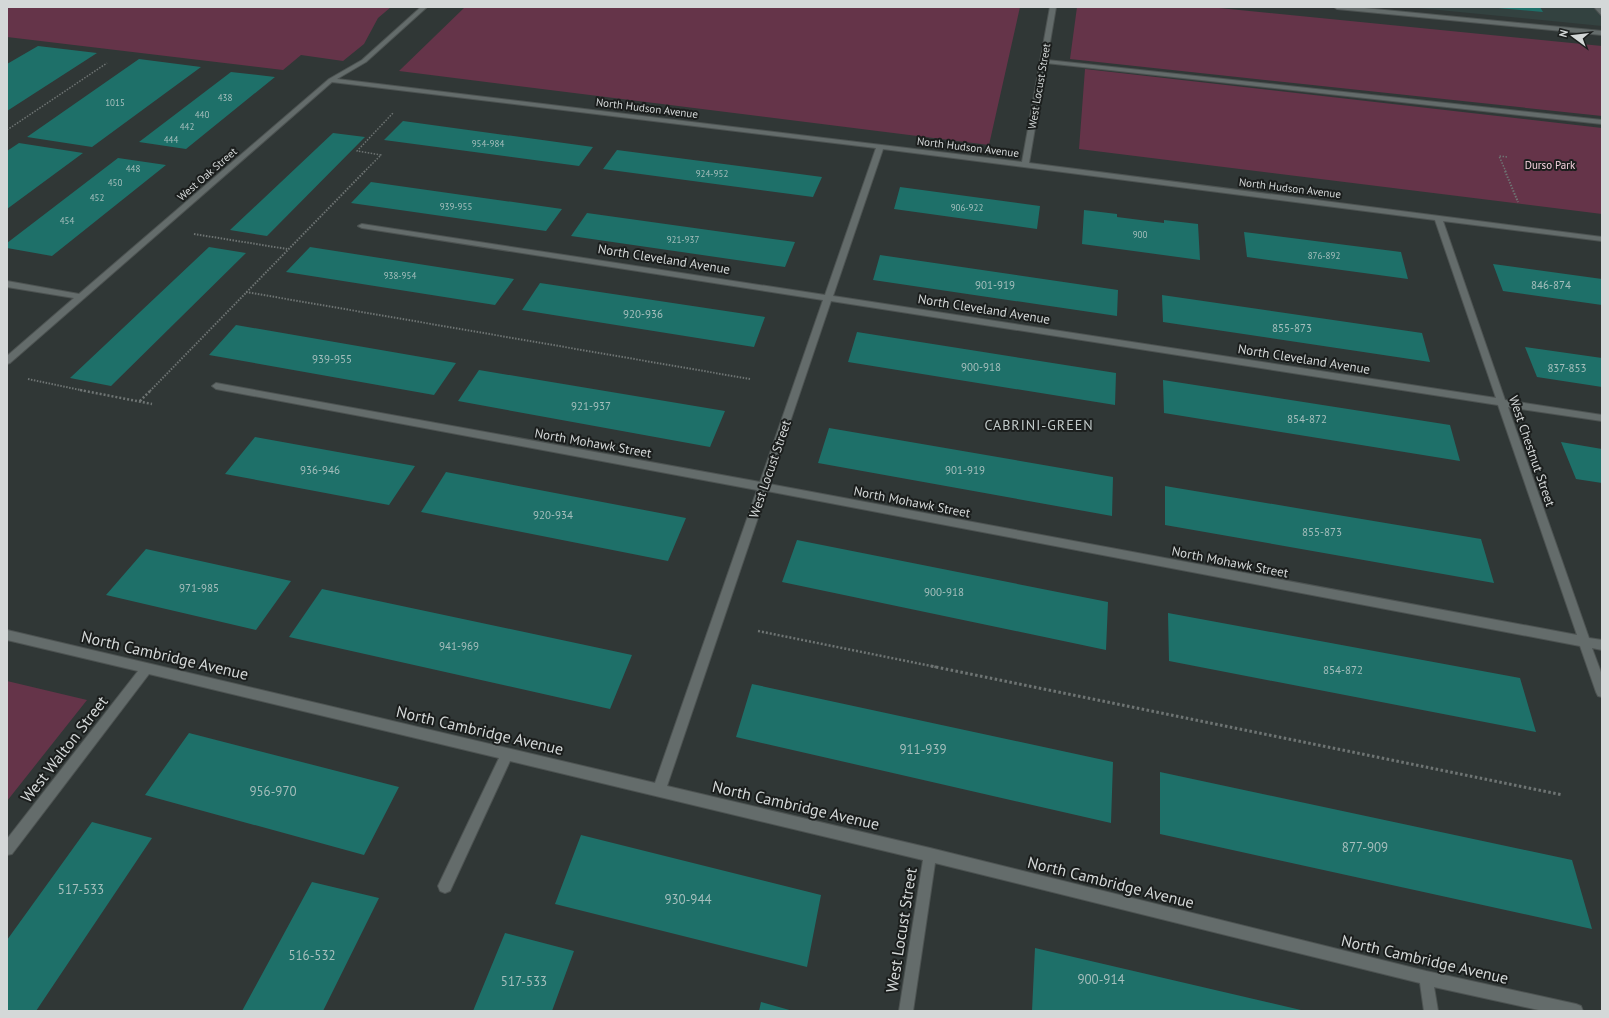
<svg xmlns="http://www.w3.org/2000/svg" width="1609" height="1018" viewBox="0 0 1609 1018" font-family="'PT Sans',sans-serif">
<style>
.built{fill:#334240}
.green{fill:#653449}
.building{fill:#1e7069}
.lines{fill:none;stroke-linecap:round;stroke-linejoin:round}
.minor-casing{stroke:#4d5352;stroke-width:2}
.path-far3{stroke:#6e7473;stroke-width:1.5;stroke-dasharray:1.5 1.5;stroke-linecap:butt}
.path-far2{stroke:#6e7473;stroke-width:2;stroke-dasharray:1.5 1.5;stroke-linecap:butt}
.path-far1{stroke:#6e7473;stroke-width:2.5;stroke-dasharray:2 2;stroke-linecap:butt}
.path{stroke:#6e7473;stroke-width:3;stroke-dasharray:2.5 2.5;stroke-linecap:butt}
.minor{fill:#646c6b;fill-rule:evenodd}
.labels{text-anchor:middle;dominant-baseline:central;stroke-width:4;stroke-linejoin:round;paint-order:stroke}
.far-number-label{font-size:9px;fill:#a6bebc}
.far-street-label{font-size:11px;fill:#d4d8d8;stroke:#1b1e1d}
.far-park-label{font-size:11px;fill:#f5d2de;stroke:#1b1e1d}
.number-label{font-size:11px;fill:#a6bebc}
.street-label{font-size:13px;fill:#d4d8d8;stroke:#1b1e1d}
.near-number-label{font-size:13px;fill:#a6bebc}
.neighbourhood-label{font-size:14px;letter-spacing:1px;fill:#c2cbca;stroke:#1b1e1d}
.near-street-label{font-size:16px;fill:#d4d8d8;stroke:#1b1e1d}
</style>
<rect width="100%" height="100%" fill="#303736"/>
<path class="built" d="M1408,7H1602V26Z"/>
<path class="green" d="M7,7H391L378,18L364,44L343,61L301,55L283,70L7,37Z
M465,7H1020L989,145L399,71Z
M1077,7H1209L1602,46V116L1070,59Z
M1085,69L1602,128V214L1079,149Z
M7,681L87,700L7,801Z"/>
<path class="building" d="M1498,7H1540L1543,12L1498,8Z
M38,46L97,53L7,111V64Z
M139,59L201,67L92,147L27,137Z
M231,72L275,77L186,149L139,142Z
M403,121L593,147L579,166L384,140Z
M333,133L365,137L267,236L230,230Z
M19,143L83,153L7,209V151Z
M617,150L822,177L813,197L603,169Z
M118,158L166,165L52,256L7,248V243Z
M371,182L562,209L546,231L351,203Z
M900,187L1040,206L1037,229L894,209Z
M1084,210L1117,214V217L1164,223V220L1198,224L1200,260L1082,244Z
M587,213L795,242L785,267L571,236Z
M1244,232L1401,252L1408,279L1247,257Z
M209,247L246,253L111,386L70,378Z
M310,247L514,279L495,305L286,272Z
M880,255L1118,290L1117,316L873,280Z
M1493,264L1602,279V305L1503,291Z
M540,283L765,317L754,347L522,310Z
M1162,295L1422,333L1430,362L1163,322Z
M236,325L456,363L434,395L209,355Z
M857,332L1116,373L1115,405L848,362Z
M1525,347L1602,358V387L1537,377Z
M479,370L725,411L710,447L458,401Z
M1163,380L1450,425L1460,461L1164,413Z
M829,428L1113,477L1112,516L818,463Z
M255,437L415,466L389,505L225,474Z
M1561,442L1602,449V483L1576,479Z
M446,472L686,518L668,561L421,512Z
M1165,486L1481,539L1494,583L1165,525Z
M797,540L1108,602L1106,650L782,582Z
M146,549L291,581L256,630L106,595Z
M322,589L632,655L610,709L289,637Z
M1168,613L1520,678L1536,732L1169,661Z
M752,684L1113,762L1111,823L736,737Z
M189,733L399,787L364,855L145,795Z
M1160,772L1572,860L1592,929L1160,834Z
M92,822L152,838L36,1011H7V940Z
M581,835L821,895L807,967L555,904Z
M312,882L379,898L323,1011H242Z
M505,933L574,951L552,1011H473Z
M1035,948L1301,1010V1011H1032Z
M761,1002L793,1011H759Z"/>
<g class="lines">
<g class="minor-casing">
<path id="minor" d="M421,7H427L366,62L337,79L1022,162L1050,7H1056L1047,60L1602,120V124L1046,63L1029,163L1602,237V241L1443,221L1505,400L1602,415V421L1508,407L1589,638L1602,640V650L1592,648L1602,675V697L1598,696L1596,692L1580,646L767,491L667,786L930,848L1426,971L1576,1004L1581,1006L1583,1011H1543L1434,987L1438,1011H1424L1420,983L935,863L913,1011H899L923,860L510,761L450,891L445,893L440,891L438,886L499,758L149,674L12,854L7,855V839L138,671L7,640V630L655,783L757,490L216,389L212,386L216,383L760,482L823,300L362,228L358,226L362,224L825,295L876,148L332,82L10,363L7,364V356L74,298L7,287V281L79,294L329,79L362,60ZM883,149L1435,220L1496,398L833,296ZM831,301L1498,405L1577,635L769,484Z
M1334,7H1354L1602,31V35L1337,9Z
M1594,7H1600L1602,10V16Z"/>
</g>
<path class="path-far3" d="M7,130L107,63
M364,172L381,155L357,151L393,113
M1506,172L1499,156L1508,157"/>
<path class="path-far2" d="M1505,171L1518,202
M194,234L287,249
M246,292L750,379
M28,379L85,391
M150,391L365,171"/>
<path class="path-far1" d="M80,390L152,404
M140,401L151,390
M758,631L936,667"/>
<path class="path" d="M931,666L1563,795"/>
<use href="#minor" class="minor"/>
</g>
<g class="labels">
<g class="far-number-label">
<text x="225" y="97">438</text>
<text x="115" y="102">1015</text>
<text x="202" y="114">440</text>
<text x="187" y="126">442</text>
<text x="171" y="139">444</text>
<text x="488" y="143">954-984</text>
<text x="133" y="168">448</text>
<text x="712" y="173">924-952</text>
<text x="115" y="182">450</text>
<text x="97" y="197">452</text>
<text x="456" y="206">939-955</text>
<text x="967" y="207">906-922</text>
<text x="67" y="220">454</text>
<text x="1140" y="234">900</text>
<text x="683" y="239">921-937</text>
<text x="1324" y="255">876-892</text>
<text x="400" y="275">938-954</text>
</g>
<g class="far-street-label">
<text transform="translate(1039 86) rotate(-80)">West Locust Street</text>
<text transform="translate(647 108) rotate(7)">North Hudson Avenue</text>
<text transform="translate(968 147) rotate(7)">North Hudson Avenue</text>
<text transform="translate(207 174) rotate(-41)">West Oak Street</text>
<text transform="translate(1290 188) rotate(7)">North Hudson Avenue</text>
</g>
<g class="far-park-label">
<text x="1550" y="165">Durso Park</text>
</g>
<g class="number-label">
<text x="995" y="285">901-919</text>
<text x="1551" y="285">846-874</text>
<text x="643" y="314">920-936</text>
<text x="1292" y="328">855-873</text>
<text x="332" y="359">939-955</text>
<text x="981" y="367">900-918</text>
<text x="1567" y="368">837-853</text>
<text x="591" y="406">921-937</text>
<text x="1307" y="419">854-872</text>
<text x="320" y="470">936-946</text>
<text x="965" y="470">901-919</text>
<text x="553" y="515">920-934</text>
<text x="1322" y="532">855-873</text>
<text x="199" y="588">971-985</text>
<text x="944" y="592">900-918</text>
<text x="459" y="646">941-969</text>
<text x="1343" y="670">854-872</text>
</g>
<g class="street-label">
<text transform="translate(664 259) rotate(9)">North Cleveland Avenue</text>
<text transform="translate(984 309) rotate(9)">North Cleveland Avenue</text>
<text transform="translate(1304 359) rotate(9)">North Cleveland Avenue</text>
<text transform="translate(593 443) rotate(10)">North Mohawk Street</text>
<text transform="translate(1532 451) rotate(71)">West Chestnut Street</text>
<text transform="translate(770 469) rotate(-71)">West Locust Street</text>
<text transform="translate(912 502) rotate(11)">North Mohawk Street</text>
<text transform="translate(1230 562) rotate(11)">North Mohawk Street</text>
</g>
<g class="near-number-label">
<text x="923" y="749">911-939</text>
<text x="273" y="791">956-970</text>
<text x="1365" y="847">877-909</text>
<text x="81" y="889">517-533</text>
<text x="688" y="899">930-944</text>
<text x="312" y="955">516-532</text>
<text x="1101" y="979">900-914</text>
<text x="524" y="981">517-533</text>
</g>
<g class="neighbourhood-label">
<text x="1039" y="425">CABRINI-GREEN</text>
</g>
<g class="near-street-label">
<text transform="translate(165 655) rotate(13)">North Cambridge Avenue</text>
<text transform="translate(480 730) rotate(13)">North Cambridge Avenue</text>
<text transform="translate(64 749) rotate(-52)">West Walton Street</text>
<text transform="translate(796 805) rotate(13)">North Cambridge Avenue</text>
<text transform="translate(1111 882) rotate(14)">North Cambridge Avenue</text>
<text transform="translate(901 930) rotate(-81)">West Locust Street</text>
<text transform="translate(1425 959) rotate(13)">North Cambridge Avenue</text>
</g>
</g>
<rect width="1609" height="1018" fill="none" stroke="#d4d8d8" stroke-width="16"/>
<g transform="translate(1573 36) rotate(285)" stroke="#1b1e1d" stroke-width="3" paint-order="stroke">
<path d="M0-3L7 15L0 10L-7 15Z" fill="#d4d8d8"/>
<text y="-6" font-size="11" font-weight="bold" text-anchor="middle" fill="#d4d8d8">N</text>
</g>
</svg>
